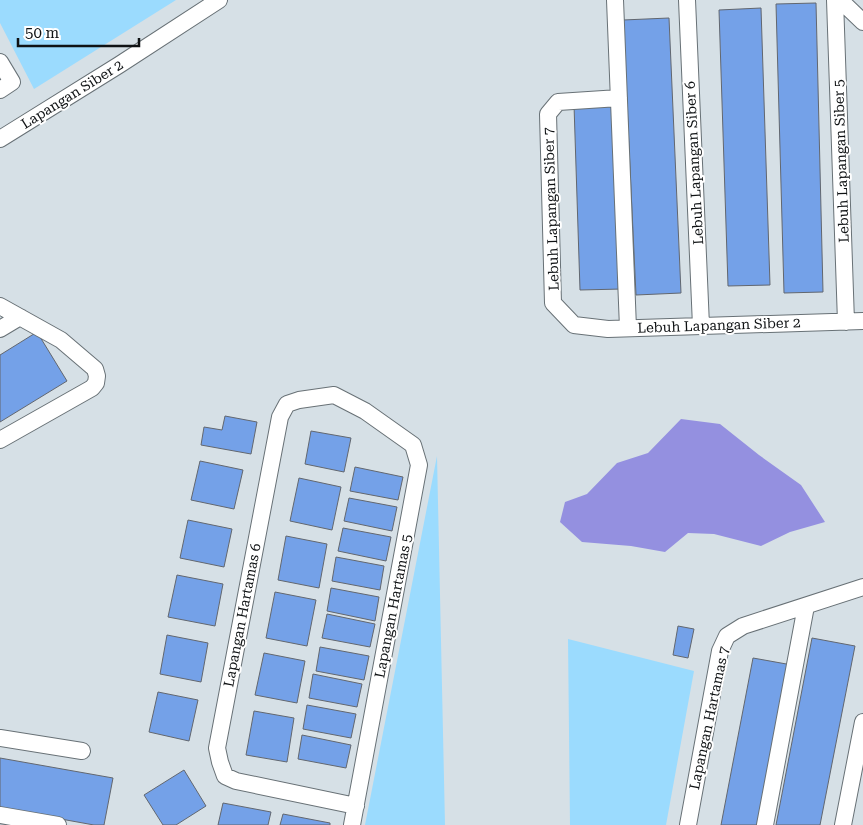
<svg xmlns="http://www.w3.org/2000/svg" width="863" height="825" viewBox="0 0 863 825" font-family="'Roboto Serif',serif">
<style>
.green{fill:#9bdbfe}
.water{fill:#9490e0}
.building{fill:#74a1e8;stroke:#62676f}
.lines{fill:none;stroke-linecap:round;stroke-linejoin:round}
.minor-casing{stroke:#687176;stroke-width:18}
.minor{stroke:#fff;stroke-width:16}
.labels{text-anchor:middle;dominant-baseline:central;stroke-width:4;stroke-linejoin:round;paint-order:stroke}
.street-label{font-size:14px;fill:#0f1214;stroke:#fff}
</style>
<rect width="100%" height="100%" fill="#d6e0e6"/>
<path class="green" d="M0,0H176L34,89L0,23Z
M437,456L445,825H365Z
M568,639L694,671L666,825H570Z"/>
<path class="water" d="M681,419L720,424L759,455L801,485L825,522L790,532L761,546L714,534L688,533L665,552L631,546L582,542L560,522L565,502L587,494L617,463L648,453Z"/>
<path class="building" d="M816,3L823,292L784,293L776,4Z
M761,8L770,285L728,286L719,10Z
M669,18L681,293L636,295L623,20Z
M616,103L622,289L580,290L574,105Z
M37,332L67,381L0,422V355Z
M225,416L257,422L251,454L201,445L204,427L222,430Z
M311,431L351,438L344,472L305,464Z
M200,461L243,470L234,509L191,500Z
M355,467L403,477L398,500L350,491Z
M299,478L341,487L332,530L290,521Z
M349,498L397,507L392,531L344,521Z
M188,520L232,529L224,567L180,558Z
M343,528L391,537L386,561L338,551Z
M286,536L327,544L319,588L278,580Z
M336,557L384,566L380,590L332,581Z
M177,575L223,584L215,626L168,617Z
M331,588L379,597L375,621L327,611Z
M275,592L316,600L307,646L266,638Z
M327,614L375,624L370,647L322,638Z
M678,626L694,629L688,658L673,655Z
M167,635L208,643L201,682L160,674Z
M812,638L855,646L820,825H776Z
M320,647L369,656L364,680L316,671Z
M264,653L305,661L297,703L255,695Z
M753,658L792,665L761,825H721Z
M313,674L362,684L357,707L309,698Z
M158,692L198,700L189,741L149,732Z
M307,705L356,714L351,738L303,729Z
M254,711L294,718L287,762L246,755Z
M302,735L351,745L346,768L298,759Z
M0,758L113,778L104,825H94L0,808Z
M184,770L206,806L176,825H163L144,795Z
M223,803L271,812L268,825H218Z
M283,814L330,823V825H280Z"/>
<g class="lines">
<g class="minor-casing">
<path id="minor" d="M615,0L628,328
M687,0L701,326
M835,0L846,322
M840,0L863,22
M0,62L12,82L0,90
M619,98L558,102L548,114L553,303L574,325L608,329L863,321
M0,139L119,65L219,0
M0,306L61,340L95,369L97,376L96,383L92,388L0,440
M0,329L20,317
M0,738L82,751
M0,815L58,825
M352,825L419,465L413,445L365,411L334,395L299,400L287,404L280,417L217,748L220,762L225,776L236,781L356,806
M688,825L720,651L727,636L743,626L863,587
M765,825L806,606
M843,825L863,722"/>
</g>
<use href="#minor" class="minor"/>
</g>
<g class="labels">
<g class="street-label">
<text transform="translate(72 94) rotate(-32)">Lapangan Siber 2</text>
<text transform="translate(841 161) rotate(-92)">Lebuh Lapangan Siber 5</text>
<text transform="translate(694 163) rotate(-93)">Lebuh Lapangan Siber 6</text>
<text transform="translate(551 209) rotate(-92)">Lebuh Lapangan Siber 7</text>
<text transform="translate(719 325) rotate(-2)">Lebuh Lapangan Siber 2</text>
<text transform="translate(393 606) rotate(-79)">Lapangan Hartamas 5</text>
<text transform="translate(242 615) rotate(-79)">Lapangan Hartamas 6</text>
<text transform="translate(709 718) rotate(-78)">Lapangan Hartamas 7</text>
</g>
</g>
<path d="M18 38v8h121v-8" fill="none" stroke="#0f1214" stroke-width="2.5"/>
<text x="25" y="38" font-size="15" fill="#0f1214" stroke="#ffffff" stroke-width="4" paint-order="stroke">50 m</text>
</svg>
